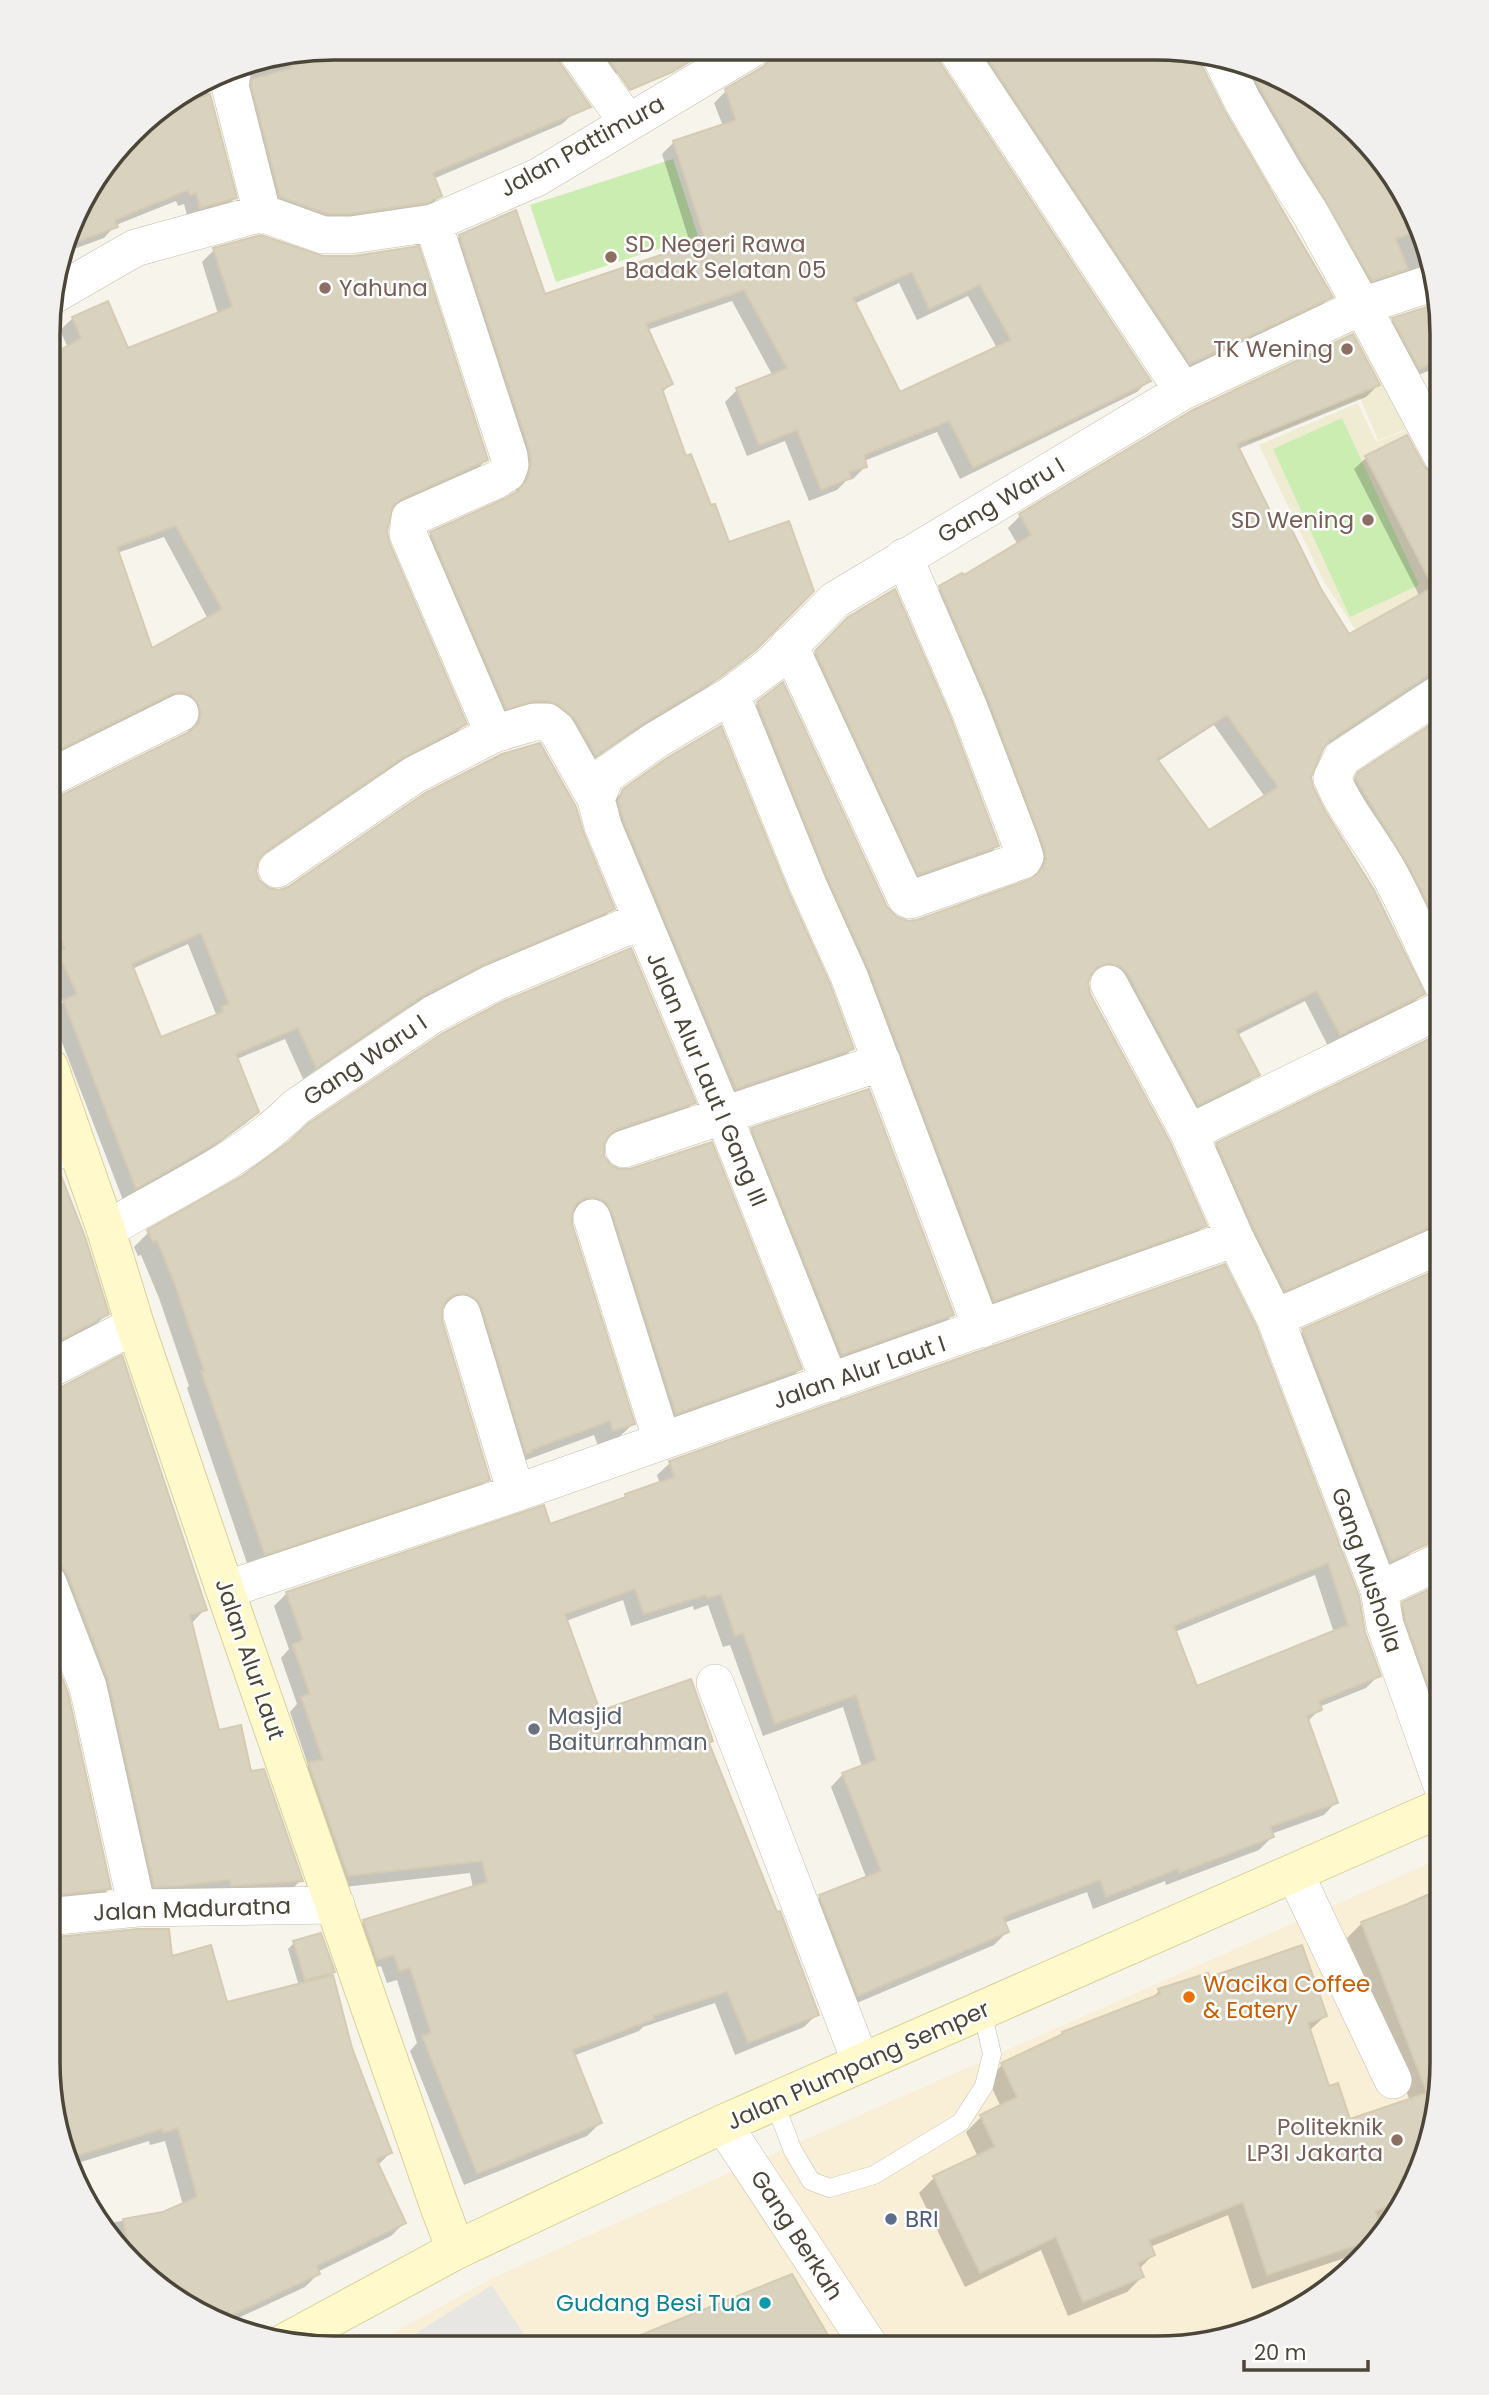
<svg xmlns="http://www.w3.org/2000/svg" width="1489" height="2395" viewBox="0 0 1489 2395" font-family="Poppins,sans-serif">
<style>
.commercial{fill:#f9eed6}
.education{fill:#f0ecd4}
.garden{fill:#cbedb1}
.parking{fill:#e8e6e2}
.shadow{fill:#0003;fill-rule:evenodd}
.building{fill:#d9d2bf;stroke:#d5cbb2;stroke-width:2;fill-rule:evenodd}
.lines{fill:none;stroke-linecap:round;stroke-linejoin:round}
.lane-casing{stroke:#c3beac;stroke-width:19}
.street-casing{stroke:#c3beac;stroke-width:38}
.secondary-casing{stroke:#dad098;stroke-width:40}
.lane{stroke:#fff;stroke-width:18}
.street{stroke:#fff;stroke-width:37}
.secondary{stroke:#fff9cc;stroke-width:38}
.education-dot{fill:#8d6e63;stroke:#fff;stroke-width:2.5}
.worship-dot{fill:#6b7280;stroke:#fff;stroke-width:2.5}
.food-dot{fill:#e8710a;stroke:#fff;stroke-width:2.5}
.service-dot{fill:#5c6f8a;stroke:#fff;stroke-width:2.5}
.culture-dot{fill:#0f9aa8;stroke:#fff;stroke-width:2.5}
.labels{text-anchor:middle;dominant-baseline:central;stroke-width:5;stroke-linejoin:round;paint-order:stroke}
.street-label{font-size:23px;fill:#4c4638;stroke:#fff}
.education-label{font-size:23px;fill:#785e54;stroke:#fff;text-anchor:end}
.worship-label{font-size:23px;fill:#5b616d;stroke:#fff;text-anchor:start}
.food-label{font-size:23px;fill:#c56008;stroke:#fff;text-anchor:start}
.service-label{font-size:23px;fill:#4e5e75;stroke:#fff;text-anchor:start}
.culture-label{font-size:23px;fill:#0d838f;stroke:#fff;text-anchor:end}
.rim{fill:none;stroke:#4c4638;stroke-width:3.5}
</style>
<rect width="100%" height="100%" fill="#f6f4eb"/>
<path class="commercial" d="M1441,1858V2081L1426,2154L1383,2235L1329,2289L1265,2326L1156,2348L369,2346L495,2277Z"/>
<path class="education" d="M1380,316L1420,424L1378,440L1360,398L1249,443L1224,381Z
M1358,403L1376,442L1422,424L1442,458V660L1394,688L1324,582L1259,445Z"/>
<path class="garden" d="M673,159L698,236L556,282L530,205Z
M1342,418L1419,585L1350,617L1273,449Z"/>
<path class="parking" d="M492,2285L531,2346H396Z"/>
<path class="shadow" d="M334,47L553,48L575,112L562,124L433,179L440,196L428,208L336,225L268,209L237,66Z
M580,48H665L603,80Z
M801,49H933L937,61L1149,380L1137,392L960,479L937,432L864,461L866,466L853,479L846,481L837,490L809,501L785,441L747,456L725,402L737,390L773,376L732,301L647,330L670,384L662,393L685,459L728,545L812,591L743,661L705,689L631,734L583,767L563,731L494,720L419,546L431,534L515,494L519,477L448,248L460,236L543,296L691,246L662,154L674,142L723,126L714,103L726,91L764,68L772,59ZM899,283L917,320L968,296L997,348L899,395L854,304Z
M961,49L1200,51V67L1222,111L1331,296L1319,308L1178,375Z
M1227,59L1265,69L1330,107L1383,160L1420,224L1431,277L1360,292Z
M209,78L208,91L235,198L223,210L188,219L184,204L178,206L176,201L116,225L104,238L63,253L77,207L144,119Z
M214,250L486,460L474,472L390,509L385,531L387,543L465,724L453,736L388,770L256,860L254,871L258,881L268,890L279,892L582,834L613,908L600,921L471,975L408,1008L303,1079L285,1039L237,1059L257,1112L245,1124L205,1153L123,1200L51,1014L63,1002L49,971V964L53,960L49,952V800L59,798L187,735L189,728L187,716L49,759L50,358L68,348L60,330L73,318L127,350L218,314L202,262ZM164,537L208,619L151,650L117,553ZM188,944L216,1014L212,1018L160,1039L132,969Z
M1393,320L1442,334V365L1407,380L1381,332Z
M1378,385L1366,397L1238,449L1276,525L1349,636L1420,597L1354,469L1367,457L1442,478V687L1428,682L1417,686L1321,749L1309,777L1311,787L1423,994L1410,1006L1328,1046L1305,1001L1237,1035L1257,1075L1245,1087L1186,1116L1097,974L1088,977L1086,983L1089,995L1205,1225L1193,1237L982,1312L745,716L758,703L885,908L896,918L908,923L917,922L1032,881L1034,873L928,600L941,588L963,578L1018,545L1008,528L1020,516L1194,411ZM1214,725L1265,797L1209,832L1157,762Z
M849,618L997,846L988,855L909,883L807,661Z
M1442,719V970L1347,787L1359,774Z
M624,790L787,894L852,1049L841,1060L724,1099L612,802Z
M1441,1035V1240L1273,1302L1205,1157L1217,1144Z
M694,1102L678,1118L602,1143L603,1157L800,1369L785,1384L660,1428L581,1212L570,1213V1225L633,1424L617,1439L598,1446L594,1435L518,1463L451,1308L440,1309V1320L488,1479L473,1494L249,1569L187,1388L189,1386L159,1298L141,1255L138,1256L134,1247L150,1231Z
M752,1130L952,1315L942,1326L831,1365L742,1140Z
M48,1177L107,1314L93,1327L48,1351Z
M1224,1266L1379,1675L1366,1688L1319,1707L1320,1709L1307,1722L1336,1802L1324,1815L1271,1834L1272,1837L1259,1850L1166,1885L1165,1881L1093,1909L1087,1892L1004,1923L1007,1932L994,1945L845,2008L807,1910L820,1897L866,1877L831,1787L843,1774L862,1767L843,1707L763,1736L730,1645L723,1647L708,1605L694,1610L693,1606L631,1626L623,1600L566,1621L599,1713L707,1745L817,2014L804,2027L735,2055L715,2003L643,2027L639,2031L573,2056L600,2123L587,2136L464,2185L410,2051L417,2043L397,1980L387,1983L381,1966L364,1971L351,1934L364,1921L473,1888L470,1873L335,1888L296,1776L308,1765L290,1712L297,1704L281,1658L289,1649L274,1606L287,1593L549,1526L619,1502L626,1495L660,1484L657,1475L670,1463ZM1315,1575L1334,1633L1196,1688L1175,1632Z
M1441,1270V1522L1410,1533L1415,1548L1403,1561L1378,1572L1291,1343L1303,1331Z
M48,1392L205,1609L192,1623L218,1732L250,1773L301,1880L288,1893L141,1899L48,1580Z
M1441,1586V1741L1391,1616L1403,1604Z
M48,1646L66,1694L109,1889L96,1902L47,1907Z
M1441,1888V2081L1426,2154L1395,2213L1376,2219L1381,2236L1366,2251L1252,2289L1228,2215L1150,2247L1153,2255L1139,2269L1142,2277L1127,2292L1068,2316L1041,2250L965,2287L919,2193L934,2178L978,2157L966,2132L981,2117L1001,2107L988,2080L1002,2065L1057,2039L1063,2033L1150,2000L1159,1991L1209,1979L1325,2016L1309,2031L1328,2088L1349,2121L1410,2101L1347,1938L1362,1923L1404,1907L1409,1902Z
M294,1943L333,1971L324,1979L390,2153L377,2166L404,2223L391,2236L317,2272L318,2274L305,2287L223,2325L160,2289L106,2235L100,2225L163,2213L183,2205L165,2141L150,2145L149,2141L81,2162L99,2224L69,2171L47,2062L170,1958L226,2004L299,1986L288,1949Z"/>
<path class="building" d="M333,47L554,48L558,60L591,107L433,173L442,196L427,203L349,214H327L280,197L251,85L252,79L292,68L288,56Z
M601,48H712L672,72L630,90Z
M774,49H935L939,61L1151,381L973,468L949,421L864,455L867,467L849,472L851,478L821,490L797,430L759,445L736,388L787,368L744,290L646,324L673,384L662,389L686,456L691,454L711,505L715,504L729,542L789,521L814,591L757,649L719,678L645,722L596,756L575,719L559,705L547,701H534L506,709L430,532L504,499L518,491L527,480L531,463L529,449L459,235L516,210L545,294L705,240L673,141L736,120L725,89L764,66L772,58ZM912,272L929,309L980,285L1011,340L900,392L853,298Z
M981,49L1193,50L1201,52L1202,66L1224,110L1333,297L1190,364Z
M1248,65L1265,69L1330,107L1383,160L1420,224L1421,229L1396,239L1408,269L1372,281L1261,90Z
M210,94L237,198L200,208L196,193L190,195L188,190L115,220L118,227L65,246L77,207L144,119Z
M261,235L323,256H354L419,246L488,460L401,499L393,506L387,531L389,542L467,724L402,758L265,852L258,861L256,871L259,880L269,888L279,890L288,887L425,793L502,754L540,743L576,807L584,834L615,909L485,964L422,996L316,1068L298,1028L236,1054L259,1112L219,1141L136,1189L63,1000L77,994L58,953L65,949L49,914V799L58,797L189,732L198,724L201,714L198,703L191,695L181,692L171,694L49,755L50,356L81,338L72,317L108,301L128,348L232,307L213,248ZM176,526L222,609L152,648L117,547ZM201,933L229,1004L221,1007L223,1012L161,1037L132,964Z
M1436,304L1442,333V360L1419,369L1392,318Z
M1353,334L1380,385L1237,444L1276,523L1286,518L1321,589L1349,634L1433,587L1365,456L1407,435L1424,466L1432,474L1442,477V671L1430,674L1330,740L1323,749L1311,777L1313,787L1325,811L1374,890L1425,994L1340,1035L1317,991L1236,1030L1260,1075L1198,1105L1128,974L1121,967L1110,963L1099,966L1091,974L1088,983L1090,994L1170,1142L1207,1226L994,1301L869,969L827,877L757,702L783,682L887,907L897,917L908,921L917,920L1031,879L1043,868L1046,859L1045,850L989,701L939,586L962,573L964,575L1031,535L1019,514L1193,410ZM1227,715L1278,787L1209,830L1157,759Z
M895,589L950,716L999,846L918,875L815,651L848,617Z
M1442,717V933L1411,870L1355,778L1358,772Z
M721,726L789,893L830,984L854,1049L736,1089L623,819L618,801L623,789L667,758Z
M631,948L696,1103L617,1129L609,1135L604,1144V1156L611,1165L619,1169H630L712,1142L802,1369L676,1414L612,1212L607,1203L597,1198H585L576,1204L572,1213V1224L635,1424L613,1431L610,1421L531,1450L532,1452L526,1454L482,1308L477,1299L467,1294H455L447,1299L442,1309V1320L490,1480L265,1555L201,1371H204L174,1282L157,1241L153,1242L147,1230L242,1176L289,1142L309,1123L443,1033L502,1002Z
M1441,1033V1224L1433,1226L1285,1291L1254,1229L1216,1143Z
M869,1089L954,1315L842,1355L751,1128Z
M60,1173L85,1237L109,1314L62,1339L48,1296V1176Z
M1225,1264L1256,1326L1359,1596L1365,1632L1381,1676L1319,1701L1322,1710L1307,1716L1338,1803L1270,1827L1274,1837L1179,1873L1178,1869L1106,1897L1100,1880L1003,1917L1009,1932L858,1996L819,1895L881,1871L842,1773L876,1760L856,1695L775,1724L743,1633L735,1636L721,1594L707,1598L706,1595L644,1614L635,1589L565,1614L600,1711L691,1679L713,1741L709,1743L777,1912L780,1911L819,2015L748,2043L727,1992L653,2016L654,2019L573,2050L602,2123L477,2174L422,2036L431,2033L410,1968L399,1971L394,1955L377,1960L363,1920L487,1882L482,1861L348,1876L308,1762L323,1760L301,1697L310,1694L292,1644L303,1640L286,1592L544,1505L550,1524L626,1497L625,1494L674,1477L669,1461ZM1328,1563L1348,1625L1197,1686L1174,1626Z
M1441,1268V1540L1432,1542L1391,1561L1302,1329Z
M122,1355L207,1610L190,1615L219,1730L241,1725L251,1771L264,1769L303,1881L231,1886L230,1880L177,1886L154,1887L108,1679L68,1575L61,1566L48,1563V1391L58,1389Z
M1441,1584V1721L1405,1620L1402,1602Z
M48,1641L68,1693L111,1889L47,1896Z
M1441,1891V2081L1426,2154L1401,2202L1375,2211L1383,2236L1381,2237L1267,2275L1243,2202L1149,2240L1155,2255L1138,2263L1144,2277L1083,2302L1056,2237L980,2273L933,2176L995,2147L980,2115L1017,2097L1001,2063L1063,2034L1062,2032L1160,1994L1158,1989L1208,1973L1210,1977L1302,1945L1327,2016L1308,2023L1329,2086L1338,2083L1350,2119L1427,2093L1361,1922Z
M138,1929H169L172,1956L211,1945L227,2002L333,1975L352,2048L392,2153L376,2159L406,2223L317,2266L320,2274L230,2316L228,2311L210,2318L160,2289L130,2259L123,2219L163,2212L197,2197L178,2128L163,2133L162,2129L67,2159L47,2062V1938Z
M321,1933L335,1972L305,1980L293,1941Z
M792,2274L835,2347L616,2346V2345Z"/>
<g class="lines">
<g class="lane-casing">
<path id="lane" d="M774,2101L793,2151L811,2181L830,2188L874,2175L961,2122L984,2086L992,2054L982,2011"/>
</g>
<g class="street-casing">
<path id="street" d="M575,48L628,123
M956,49L1183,391
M1221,57L1242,100L1285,174L1310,213L1362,306L1442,456
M233,67L230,86L262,213
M433,223L509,456L510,465L507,473L496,480L410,518L408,534L494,734L534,722H547L557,730L596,799
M50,297L135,248L262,213L323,235H351L433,223L538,177L753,48
M789,645L906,898L910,900L1023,860L1025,857L1019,839L969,708L904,557
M731,695L808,885L849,976L982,1329
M49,778L180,713
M277,869L414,775L494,734
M1442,983C1422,944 1407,903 1385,866C1368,836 1345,810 1332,778L1342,758L1442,692
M1109,984L1189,1133L1235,1238L1275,1318L1441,1245
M1189,1133L1442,1009
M624,1149L882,1062
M48,1155L74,1143
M592,1218L662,1441
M106,1230C167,1193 247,1158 296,1107L432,1015L493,983L640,921
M462,1314L516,1493
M1275,1318L1379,1590L1385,1625L1441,1783
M48,1370L135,1325
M830,1383L724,1116L603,826L596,799L606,775L656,740L731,695L771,665L835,600L1183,391L1362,306L1432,283
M48,1583L88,1687L137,1908
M225,1590L516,1493L1235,1238
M1379,1590L1441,1561
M715,1683L861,2063
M1295,1874L1393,2080
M47,1917L137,1908L336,1905
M723,2124L870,2347"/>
</g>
<g class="secondary-casing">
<path id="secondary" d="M49,1067L106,1230L135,1325L225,1590L440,2208L456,2250
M286,2342L456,2250L723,2124L1441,1808"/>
</g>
<use href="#lane" class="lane"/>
<use href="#street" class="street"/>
<use href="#secondary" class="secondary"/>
</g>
<g class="education-dot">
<circle cx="611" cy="257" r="7"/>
<circle cx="325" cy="288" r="7"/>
<circle cx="1347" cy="349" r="7"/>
<circle cx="1368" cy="520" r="7"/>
<circle cx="1397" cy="2140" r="7"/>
</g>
<circle class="worship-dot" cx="534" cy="1729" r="7"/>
<circle class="food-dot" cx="1189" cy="1997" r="7"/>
<circle class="service-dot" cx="891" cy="2219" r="7"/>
<circle class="culture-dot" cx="765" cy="2303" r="7"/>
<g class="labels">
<g class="street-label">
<text transform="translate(582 146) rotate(-29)">Jalan Pattimura</text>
<text transform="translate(1001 500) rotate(-31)">Gang Waru I</text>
<text transform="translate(365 1060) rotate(-34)">Gang Waru I</text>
<text transform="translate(707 1079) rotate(67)">Jalan Alur Laut I Gang III</text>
<text transform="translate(859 1372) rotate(-19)">Jalan Alur Laut I</text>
<text transform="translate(1367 1570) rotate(71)">Gang Musholla</text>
<text transform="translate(250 1659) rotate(71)">Jalan Alur Laut</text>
<text transform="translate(192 1909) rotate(-2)">Jalan Maduratna</text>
<text transform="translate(858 2065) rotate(-24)">Jalan Plumpang Semper</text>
<text transform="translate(797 2235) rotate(57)">Gang Berkah</text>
</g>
<g class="education-label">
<text x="625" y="244" text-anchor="start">SD Negeri Rawa<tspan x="625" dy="26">Badak Selatan 05</tspan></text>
<text x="339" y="288" text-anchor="start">Yahuna</text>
<text x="1333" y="349">TK Wening</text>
<text x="1354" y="520">SD Wening</text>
<text x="1383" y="2127">Politeknik<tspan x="1383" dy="26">LP3I Jakarta</tspan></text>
</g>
<g class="worship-label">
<text x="548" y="1716">Masjid<tspan x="548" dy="26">Baiturrahman</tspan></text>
</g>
<g class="food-label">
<text x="1203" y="1984">Wacika Coffee<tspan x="1203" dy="26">&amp; Eatery</tspan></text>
</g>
<g class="service-label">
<text x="905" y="2219">BRI</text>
</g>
<g class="culture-label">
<text x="751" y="2303">Gudang Besi Tua</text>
</g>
</g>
<path d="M0 0H1489V2395H0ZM334 60H1156A274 274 0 0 1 1430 334V2062A274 274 0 0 1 1156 2336H334A274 274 0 0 1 60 2062V334A274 274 0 0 1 334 60Z" fill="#f1f0ef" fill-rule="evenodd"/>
<path class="rim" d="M334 60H1156A274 274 0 0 1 1430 334V2062A274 274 0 0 1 1156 2336H334A274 274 0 0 1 60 2062V334A274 274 0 0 1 334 60Z"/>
<path d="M1244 2360v10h124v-10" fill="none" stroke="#4c4638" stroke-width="3.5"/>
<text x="1254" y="2360" font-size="21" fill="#4c4638" stroke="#ffffff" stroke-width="5" paint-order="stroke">20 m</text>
</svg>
